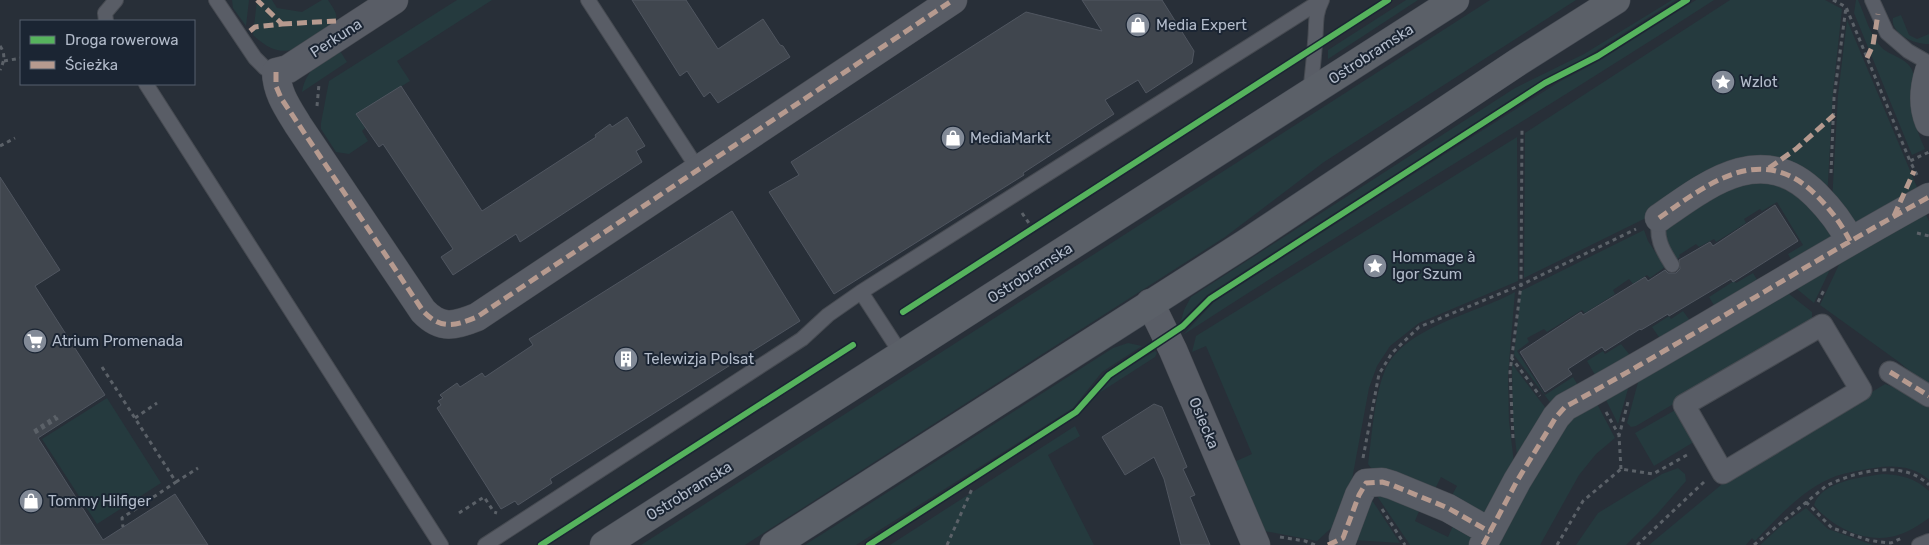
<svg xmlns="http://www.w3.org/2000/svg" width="1929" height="545" viewBox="0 0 1929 545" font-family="Rubik,sans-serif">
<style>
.green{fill:#253a3e}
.building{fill:#40464e;stroke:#505660}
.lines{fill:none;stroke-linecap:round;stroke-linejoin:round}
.service-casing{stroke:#474b52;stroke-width:16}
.pedestrian-casing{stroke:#474b52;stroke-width:23}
.minor-casing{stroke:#474b52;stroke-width:29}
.primary-casing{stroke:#464b54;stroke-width:29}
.path{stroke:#5b6168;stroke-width:3;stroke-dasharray:4 4;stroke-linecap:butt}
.service{stroke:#595d66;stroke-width:14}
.pedestrian{stroke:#595d66;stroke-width:21}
.minor{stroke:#595d66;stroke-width:28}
.primary{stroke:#5b6068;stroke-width:28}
.quiet{stroke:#b69a8f;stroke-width:5;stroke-dasharray:10 5;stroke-linecap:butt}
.cycleway-casing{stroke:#1b2533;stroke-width:9}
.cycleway{stroke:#56b35d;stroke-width:6}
.labels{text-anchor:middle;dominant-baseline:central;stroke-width:4;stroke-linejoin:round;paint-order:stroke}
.poi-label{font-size:15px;fill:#b2bbca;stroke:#1b2533;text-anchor:start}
.street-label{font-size:15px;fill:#b2bbca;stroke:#1b2533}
</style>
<rect width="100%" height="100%" fill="#282f38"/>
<path class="green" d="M232,0H249L246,26L233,8Z
M257,0H272L277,8L302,12L322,0H328C333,8 339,14 335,23C302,44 287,67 253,35Z
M457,0H492L397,61L410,81L357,114L365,128L362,131L368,141L349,154L336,152L321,129V123L329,81Z
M1406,0H1418L1328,59V50Z
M1490,0H1576L1324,162L1225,237L745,545H641Z
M1672,0H1676L1580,61L1552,75L1518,95L1207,295L1181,321L1184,310L1191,297L1515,88L1584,54Z
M1696,0H1714C1538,114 1358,221 1183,335L1214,302L1426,166L1559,82L1599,61Z
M1730,0H1825L1842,9L1833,91L1827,200L1784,167L1648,217L1524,278L1525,133Z
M1856,0H1858C1865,15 1870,36 1882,48C1891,56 1907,58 1912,70C1917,82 1912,97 1913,109C1914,123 1919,136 1925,149L1912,155L1854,13Z
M1901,15L1909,35L1917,39L1929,34V44C1916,45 1890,34 1893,18Z
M1847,20L1919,192L1856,226L1832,202L1838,95Z
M340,51L347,62L302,92C306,69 321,61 340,51Z
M1517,137L1518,281L1419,323L1390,346L1377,366L1369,388L1348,501L1340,520L1317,541L1259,530L1234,462L1252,454L1206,346L1192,352L1196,336Z
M1740,178L1777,182L1815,210L1833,237L1793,263L1788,254L1803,245L1777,202L1762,211L1760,209L1744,219L1746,223L1716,242L1714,239L1699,247L1696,244L1679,255L1680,257L1676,260C1667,247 1661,237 1670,222Z
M1924,210L1929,221V387L1899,362L1820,305L1844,254Z
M1644,230L1648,241L1665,267L1650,278L1647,275L1633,284L1629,279L1613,290L1615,294L1585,313L1582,310L1547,332L1544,329L1527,338L1529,342L1517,351L1545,395L1573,377L1579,387L1556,410L1514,355L1521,291Z
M1835,259L1814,303L1792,285Z
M1753,273L1759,283L1715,307L1709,297L1734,281L1736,283Z
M1784,290L1812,312V320L1794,333L1636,426L1631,427L1627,423L1640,375Z
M1515,292L1508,375L1509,421L1515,471L1488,512L1480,516L1449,501L1457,486L1441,477L1433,493L1372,469L1368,464C1372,436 1374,398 1384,373C1401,327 1476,314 1515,292Z
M1683,311L1691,322L1661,340L1652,327L1669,316L1671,319Z
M1128,343L1142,346L1102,372L1073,408L856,545H805L1113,348Z
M1621,344L1629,354V359L1595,375L1587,361L1603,351L1605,354Z
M1155,351L1157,353L1155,357L1096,395L1112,377Z
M1512,364L1551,415L1518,465L1513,420Z
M1630,382L1618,424L1604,396Z
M1885,384L1920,397L1929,408V480C1914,466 1894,465 1874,468C1862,470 1849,472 1836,476C1804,488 1778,517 1755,541L1752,538L1746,545H1649L1727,480Z
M107,398L161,483L97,524L42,439Z
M1595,400L1615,438L1596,454L1579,475L1540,545H1496L1558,428Z
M1684,405L1702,437L1654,466L1635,433Z
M1075,426L1080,436L1048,455L1094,545H890Z
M1678,468L1685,474L1686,481L1658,513L1626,545H1576L1598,513L1662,474Z
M1883,474C1902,475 1915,478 1929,491V518C1918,526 1904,535 1890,537C1862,542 1831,526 1814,505C1821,481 1863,477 1883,474Z
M1375,493L1422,504L1415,521L1448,537L1456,519L1472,533L1473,545H1410Z
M1370,497L1400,543L1354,540Z
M1806,508L1828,529L1873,545H1760L1782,525Z"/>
<path class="building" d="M632,0H686L718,49L763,19L780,45L783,46L790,57L718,103L710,92L704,97L687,71L680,76Z
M1082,0H1162L1194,51L1192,63L1146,93L1138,80L1105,100L1114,114L1023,173L1024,175L834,294L769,192L799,175L791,162L1026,12L1102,31Z
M401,86L482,211L596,137L595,135L610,124L612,127L627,117L645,146L636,151L642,162L520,242L516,234L453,275L441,257L453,249L383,144L379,147L356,114Z
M0,177L60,270L35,286L105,395L38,438L103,540L175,494L208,545H0Z
M1775,205L1798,241L1733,282L1731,279L1669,316L1668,314L1641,330L1640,329L1605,351L1602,347L1568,369L1572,374L1545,392L1520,352L1581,312L1583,315L1645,277L1648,281L1665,270L1668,273H1676L1680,269L1679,260L1710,242L1713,246Z
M732,211L800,321L550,479L552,483L518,505L515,501L501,509L437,408L441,405L438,401L443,398L440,395L457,383L460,387L482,373L485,377L533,345L529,339Z
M1154,404L1162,407L1187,467L1183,469L1195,495L1190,497L1210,545H1181L1164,479L1154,457L1125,475L1102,437Z"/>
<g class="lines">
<g class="service-casing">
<path id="service" d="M216,0L255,58L265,68L276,72
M588,0L698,169
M1872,0L1887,33L1908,51L1929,63
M106,21L105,13L116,0
M146,84L441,545
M1310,93C1312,76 1314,59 1315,42C1317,25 1314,16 1322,0
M1659,218C1656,238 1661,248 1672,265
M861,292L902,355
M485,545L802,339L828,315L861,292L1322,0
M1919,545L1929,541"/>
</g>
<g class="pedestrian-casing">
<path id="pedestrian" d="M1822,325L1861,390L1723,473L1684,405Z
M1890,372L1929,396"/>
</g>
<g class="minor-casing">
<path id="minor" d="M394,0L288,69L276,72C277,93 287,107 298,125L423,311C441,330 455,326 477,317L953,0
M1929,71C1924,87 1922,105 1929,122
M1659,218C1709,183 1762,141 1816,195C1830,209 1841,223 1850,241
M1150,303L1173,350L1256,545
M1343,538L1359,495L1366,483L1382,482L1392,485L1448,508L1490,532
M1483,545L1517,481L1556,417L1565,407C1688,340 1806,264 1929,197"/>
</g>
<g class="primary-casing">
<path id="primary" d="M604,545L1455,0
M774,545L1246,243L1518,62L1616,0"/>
</g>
<path class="path" d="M1833,0L1846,7L1910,161
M0,46C6,54 4,62 0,70
M4,61L21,58
M317,106L319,84
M0,146L15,138
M1831,173L1834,98L1846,7
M1917,175L1910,161L1929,152
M1022,213L1033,229
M1917,233L1929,236
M1818,302L1825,288
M1511,357L1540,396
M102,367L176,482L122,518L123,527
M1606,412L1619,435
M135,418L157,403
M34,431L56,416
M35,433L58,418
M1513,438L1510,372L1521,285L1522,129
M1363,458L1379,374L1392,353L1419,327L1521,285L1636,229
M1621,469L1619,436L1628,402
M176,482L198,468
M1806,502L1832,528L1868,540L1880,542L1891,543L1902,538
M1382,509L1405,545
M459,513L484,497L494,512L497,513
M1280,537L1305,541L1315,545
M947,545L972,489
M1557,545L1583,501L1621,469L1653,474L1687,455
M1637,545L1704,482
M1754,545L1826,486C1856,471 1903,459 1929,485"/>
<use href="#service" class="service"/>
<use href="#pedestrian" class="pedestrian"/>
<use href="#minor" class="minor"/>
<use href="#primary" class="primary"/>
<path class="quiet" d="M282,24L336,21
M250,31L255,27L282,24L257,0
M1867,58L1873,45L1878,14
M276,72V86L281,98L423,311C441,330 455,326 477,317L953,0
M1769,168L1796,149L1834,115
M1894,216L1914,171
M1659,218C1709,183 1762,141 1816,195C1830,209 1841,223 1850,241
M1890,372L1929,396
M1328,545L1343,538L1359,495L1366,483L1382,482L1392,485L1448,508L1490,532
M1483,545L1517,481L1556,417L1565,407C1688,340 1806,264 1929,197"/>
<g class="cycleway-casing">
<path id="cycleway" d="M903,312L1388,0
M541,545L853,345
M869,545L1076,412L1109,375L1183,326L1210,299L1545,83L1598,56L1687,0"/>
</g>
<use href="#cycleway" class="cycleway"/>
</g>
<defs>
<g id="shop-disc" transform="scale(1.25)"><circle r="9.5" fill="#828a97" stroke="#1b2533"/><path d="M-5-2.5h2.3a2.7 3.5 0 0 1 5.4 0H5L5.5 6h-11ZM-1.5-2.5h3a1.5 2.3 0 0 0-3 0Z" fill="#fff"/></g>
<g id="sight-disc" transform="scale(1.25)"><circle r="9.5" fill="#828a97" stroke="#1b2533"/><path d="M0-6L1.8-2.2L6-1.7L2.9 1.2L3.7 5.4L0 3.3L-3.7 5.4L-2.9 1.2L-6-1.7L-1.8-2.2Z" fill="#fff"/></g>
<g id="supermarket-disc" transform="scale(1.25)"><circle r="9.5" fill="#828a97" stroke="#1b2533"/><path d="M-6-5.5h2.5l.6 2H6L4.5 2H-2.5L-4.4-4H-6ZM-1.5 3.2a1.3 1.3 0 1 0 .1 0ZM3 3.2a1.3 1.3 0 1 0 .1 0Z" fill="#fff"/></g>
<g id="building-disc" transform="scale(1.25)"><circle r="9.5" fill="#828a97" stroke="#1b2533"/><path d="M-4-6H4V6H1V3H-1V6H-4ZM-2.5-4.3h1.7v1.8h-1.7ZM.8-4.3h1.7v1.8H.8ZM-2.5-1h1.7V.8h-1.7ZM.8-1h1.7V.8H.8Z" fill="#fff"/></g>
</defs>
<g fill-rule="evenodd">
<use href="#shop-disc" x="1138" y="25"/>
<use href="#sight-disc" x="1723" y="82"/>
<use href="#shop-disc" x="953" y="138"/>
<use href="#sight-disc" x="1375" y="266"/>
<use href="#supermarket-disc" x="35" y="341"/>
<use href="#building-disc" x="626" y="359"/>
<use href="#shop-disc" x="31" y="501"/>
</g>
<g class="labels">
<g class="poi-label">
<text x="1156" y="25">Media Expert</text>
<text x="1740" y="82">Wzlot</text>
<text x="970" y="138">MediaMarkt</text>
<text x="1392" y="257">Hommage à<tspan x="1392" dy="17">Igor Szum</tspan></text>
<text x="52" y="341">Atrium Promenada</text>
<text x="644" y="359">Telewizja Polsat</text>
<text x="48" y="501">Tommy Hilfiger</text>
</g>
<g class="street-label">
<text transform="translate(336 38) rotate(-33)">Perkuna</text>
<text transform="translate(1371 54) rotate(-33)">Ostrobramska</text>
<text transform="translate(1030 273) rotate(-33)">Ostrobramska</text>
<text transform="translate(1204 423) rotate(67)">Osiecka</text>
<text transform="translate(689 491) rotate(-32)">Ostrobramska</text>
</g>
</g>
<rect x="20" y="20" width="175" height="65" fill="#1b2533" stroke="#57616f"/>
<rect x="30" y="36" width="25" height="8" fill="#56b35d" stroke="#57616f"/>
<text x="65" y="45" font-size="15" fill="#b2bbca">Droga rowerowa</text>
<rect x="30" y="61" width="25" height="8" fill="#b69a8f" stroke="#57616f"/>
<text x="65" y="70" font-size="15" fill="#b2bbca">Ścieżka</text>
</svg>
